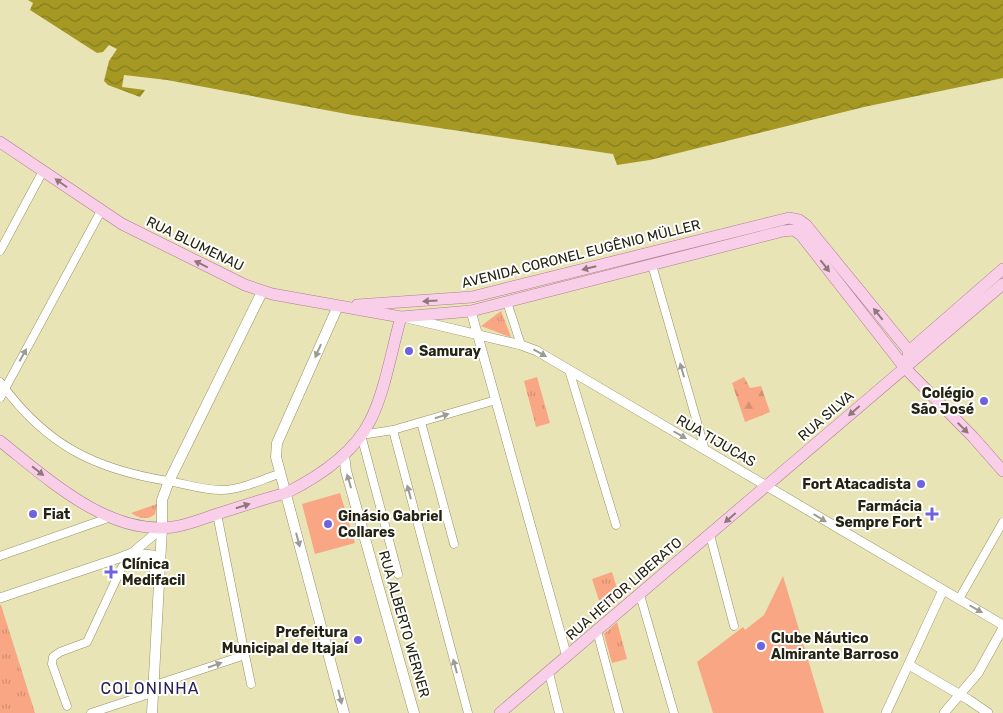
<svg xmlns="http://www.w3.org/2000/svg" width="1003" height="713" viewBox="0 0 1003 713" font-family="Rubik,sans-serif">
<style>
.grass{fill:url(#grass-tufts)}
.forest{fill:url(#forest-firs)}
.pitch{fill:#f8a684}
.water{fill:url(#water-waves)}
.lines{fill:none;stroke-linecap:round;stroke-linejoin:round}
.minor-casing{stroke:#979267;stroke-width:9}
.tertiary-casing{stroke:#979267;stroke-width:10}
.secondary-casing{stroke:#979267;stroke-width:11}
.primary-casing{stroke:#ac7d92;stroke-width:12}
.minor{stroke:#fff;stroke-width:8}
.tertiary{stroke:#fff;stroke-width:9}
.secondary{stroke:#fff;stroke-width:10}
.primary{stroke:#f9cee8;stroke-width:11}
.oneway{fill:#8f787c}
.oneway2{fill:#9d9c94}
.poi-dot{fill:#6e62dd;stroke:#fff;stroke-width:2}
.labels{text-anchor:middle;dominant-baseline:central;stroke-width:4;stroke-linejoin:round;paint-order:stroke}
.street-label{font-size:14px;fill:#252311;stroke:#fff}
.poi-label{font-size:14px;font-weight:bold;fill:#252311;stroke:#fff;text-anchor:start}
.quarter-label{font-size:16px;letter-spacing:1px;fill:#27215b;stroke:#fff}
</style>
<defs>
<pattern id="grass-tufts" width="24" height="20" patternUnits="userSpaceOnUse" patternTransform="scale(1.25)"><rect width="24" height="20" fill="#f8a684"/><path d="M3 7l-1-3M5 7V3M7 7l1-3M15 17l-1-3M17 17v-4M19 17l1-3" fill="none" stroke="#d48f71"/></pattern>
<pattern id="forest-firs" width="22" height="20" patternUnits="userSpaceOnUse" patternTransform="scale(1.25)"><rect width="22" height="20" fill="#f8a684"/><path d="M5 1l3.5 6h-7zM16 11l3.5 6h-7z" fill="#d48f71"/></pattern>
<pattern id="water-waves" width="16" height="10" patternUnits="userSpaceOnUse" patternTransform="scale(1.25)"><rect width="16" height="10" fill="#a59924"/><path d="M0 5q4-4 8 0t8 0" fill="none" stroke="#867c1e"/></pattern>
</defs>
<rect width="100%" height="100%" fill="#e9e4b6"/>
<path class="grass" d="M501,311L511,337H510L481,326Z
M537,377L550,423L536,427L524,381Z
M157,504L155,514C147,521 139,518 131,513Z
M612,572L620,598L603,613L592,579Z
M0,605H1L35,713H0Z
M617,622L627,659L612,663L604,634Z"/>
<path class="forest" d="M744,377L750,388L761,386L770,412L745,422L732,383Z"/>
<path class="pitch" d="M340,493L355,543L315,554L302,504Z
M783,576L824,713H713L697,662L743,627L745,630L764,615Z"/>
<path class="water" d="M28,0H1003V78L864,107L650,160L617,165L613,154L352,115L167,80L124,75L122,87L145,90L140,97L108,85L104,81L109,61L117,49L109,45L103,52L97,53L30,10L33,3Z"/>
<g class="lines">
<g class="minor-casing">
<path id="minor" d="M0,251L43,171
M652,265L705,450
M507,302L521,345
M569,370L616,525
M0,382C45,444 93,469 168,481C186,484 203,490 221,490C241,490 260,480 279,474
M0,398L101,211
M421,422L454,544
M393,430L468,713
M710,535L734,626
M0,556L111,517
M398,574L361,435L393,430L496,400
M640,595L674,713
M959,599L1003,522
M597,631L619,713
M245,655L251,684
M549,673L559,713
M152,686L245,655L217,514
M67,706L52,664L53,657L60,652L87,642L122,567L134,561L140,560L152,567L159,579
M91,713L152,693"/>
</g>
<g class="tertiary-casing">
<path id="tertiary" d="M471,311L567,657
M407,318L521,345L537,351L1003,625
M132,553L153,555L160,560
M0,598L119,558L132,553L162,528
M909,665L969,700L988,713
M886,713L943,590
M944,713L978,673L1003,628"/>
</g>
<g class="secondary-casing">
<path id="secondary" d="M338,306L277,443L276,457L344,713
M344,455L346,471L414,713
M152,713L162,528V500L169,481L262,292"/>
</g>
<g class="primary-casing">
<path id="primary" d="M0,142L122,224L245,285L272,294L401,317L471,311L783,231L794,230L801,235L905,368L973,437L1003,471
M357,305L472,297L789,218L799,220L806,225L909,351
M908,357L909,351L1003,269
M0,441C47,478 108,536 173,527C188,525 202,519 217,514C240,507 263,499 286,493C318,477 354,453 370,421C385,392 392,348 401,317
M500,713L1003,284"/>
</g>
<use href="#minor" class="minor"/>
<use href="#tertiary" class="tertiary"/>
<use href="#secondary" class="secondary"/>
<use href="#primary" class="primary"/>
</g>
<defs><path id="oneway-solid" d="M-6-.8H1V-3.2L6.5 0L1 3.2V.8H-6Z" transform="scale(1.25)"/></defs>
<g class="oneway">
<use href="#oneway-solid" transform="translate(61 183) rotate(-145)"/>
<use href="#oneway-solid" transform="translate(201 264) rotate(-154)"/>
<use href="#oneway-solid" transform="translate(825 266) rotate(52)"/>
<use href="#oneway-solid" transform="translate(589 268) rotate(166)"/>
<use href="#oneway-solid" transform="translate(430 301) rotate(177)"/>
<use href="#oneway-solid" transform="translate(878 314) rotate(-129)"/>
<use href="#oneway-solid" transform="translate(854 411) rotate(139)"/>
<use href="#oneway-solid" transform="translate(963 428) rotate(45)"/>
<use href="#oneway-solid" transform="translate(38 471) rotate(38)"/>
<use href="#oneway-solid" transform="translate(243 506) rotate(-17)"/>
<use href="#oneway-solid" transform="translate(730 518) rotate(139)"/>
</g>
<g class="oneway2">
<use href="#oneway-solid" transform="translate(318 351) rotate(114)"/>
<use href="#oneway-solid" transform="translate(540 353) rotate(29)"/>
<use href="#oneway-solid" transform="translate(23 355) rotate(-61)"/>
<use href="#oneway-solid" transform="translate(682 370) rotate(-106)"/>
<use href="#oneway-solid" transform="translate(442 416) rotate(-17)"/>
<use href="#oneway-solid" transform="translate(680 435) rotate(30)"/>
<use href="#oneway-solid" transform="translate(349 481) rotate(-106)"/>
<use href="#oneway-solid" transform="translate(409 492) rotate(-105)"/>
<use href="#oneway-solid" transform="translate(820 518) rotate(31)"/>
<use href="#oneway-solid" transform="translate(298 540) rotate(75)"/>
<use href="#oneway-solid" transform="translate(976 609) rotate(30)"/>
<use href="#oneway-solid" transform="translate(215 665) rotate(-19)"/>
<use href="#oneway-solid" transform="translate(455 666) rotate(-105)"/>
<use href="#oneway-solid" transform="translate(340 697) rotate(76)"/>
</g>
<g class="poi-dot">
<circle cx="409" cy="351" r="5"/>
<circle cx="984" cy="401" r="5"/>
<circle cx="921" cy="484" r="5"/>
<circle cx="33" cy="514" r="5"/>
<path d="M929.5 506.5h5v5h5v5h-5v5h-5v-5h-5v-5h5z"/>
<circle cx="328" cy="524" r="5"/>
<path d="M108.5 564.5h5v5h5v5h-5v5h-5v-5h-5v-5h5z"/>
<circle cx="358" cy="640" r="5"/>
<circle cx="761" cy="646" r="5"/>
</g>
<g class="labels">
<g class="street-label">
<text transform="translate(195 244) rotate(26)">RUA BLUMENAU</text>
<text transform="translate(581 254) rotate(-14)">AVENIDA CORONEL EUGÊNIO MÜLLER</text>
<text transform="translate(826 416) rotate(-41)">RUA SILVA</text>
<text transform="translate(716 441) rotate(30)">RUA TIJUCAS</text>
<text transform="translate(624 589) rotate(-41)">RUA HEITOR LIBERATO</text>
<text transform="translate(404 624) rotate(74)">RUA ALBERTO WERNER</text>
</g>
<g class="poi-label">
<text x="419" y="351">Samuray</text>
<text x="974" y="393" text-anchor="end">Colégio<tspan x="974" dy="16">São José</tspan></text>
<text x="911" y="484" text-anchor="end">Fort Atacadista</text>
<text x="922" y="506" text-anchor="end">Farmácia<tspan x="922" dy="16">Sempre Fort</tspan></text>
<text x="43" y="514">Fiat</text>
<text x="338" y="516">Ginásio Gabriel<tspan x="338" dy="16">Collares</tspan></text>
<text x="122" y="564">Clínica<tspan x="122" dy="16">Medifacil</tspan></text>
<text x="348" y="632" text-anchor="end">Prefeitura<tspan x="348" dy="16">Municipal de Itajaí</tspan></text>
<text x="771" y="638">Clube Náutico<tspan x="771" dy="16">Almirante Barroso</tspan></text>
</g>
<g class="quarter-label">
<text x="150" y="688">COLONINHA</text>
</g>
</g>
</svg>
